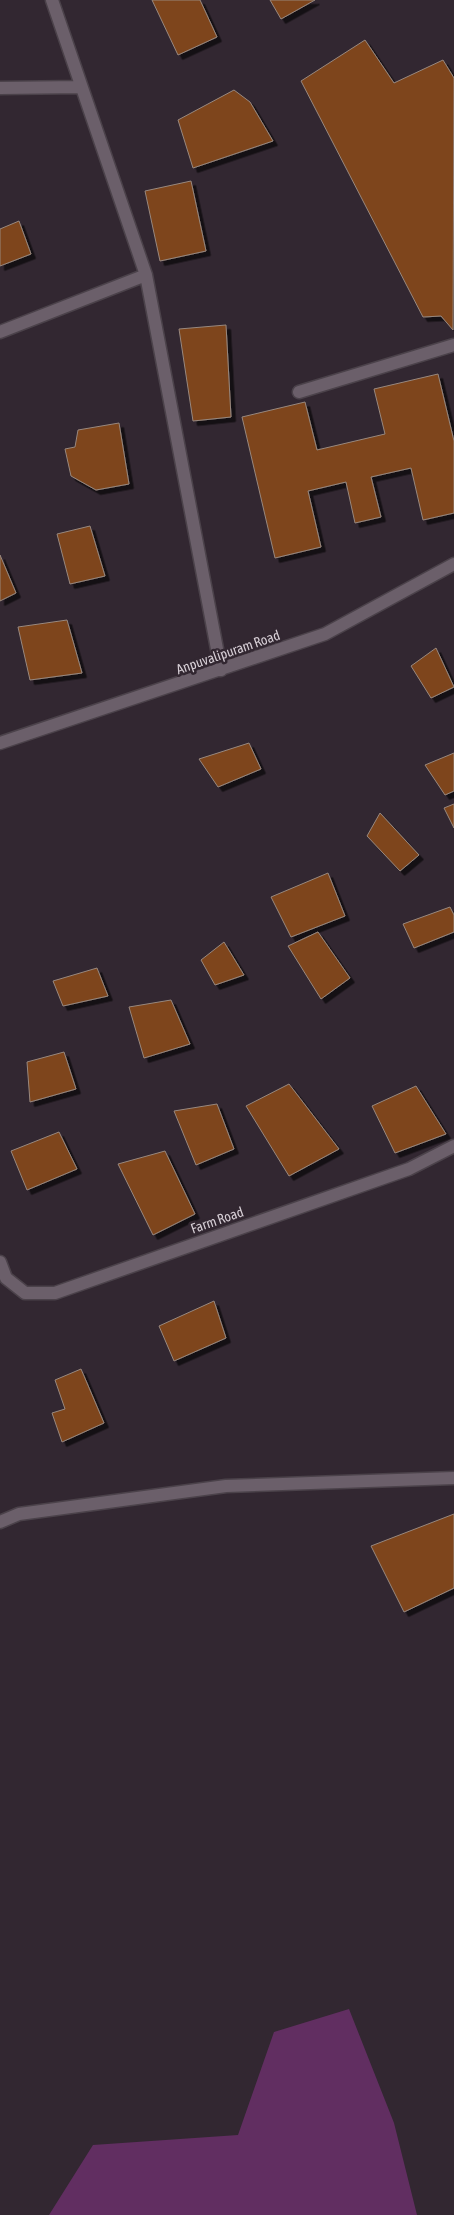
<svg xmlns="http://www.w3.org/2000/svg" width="454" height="2215" viewBox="0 0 454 2215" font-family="'Asap Condensed',sans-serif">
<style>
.green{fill:#612e61}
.building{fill:#7e451a;stroke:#98887f;filter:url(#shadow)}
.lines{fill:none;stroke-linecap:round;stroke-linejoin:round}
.lane-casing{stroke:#4b424a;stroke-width:15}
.street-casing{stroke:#4b424a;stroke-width:15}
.lane{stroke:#6b5f6a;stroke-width:12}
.street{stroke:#6b5f6a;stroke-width:12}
.labels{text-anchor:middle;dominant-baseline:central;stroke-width:5;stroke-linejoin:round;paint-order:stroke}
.street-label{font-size:14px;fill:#d7cfd6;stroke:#322731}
</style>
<defs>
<filter id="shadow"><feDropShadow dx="4.5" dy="4.5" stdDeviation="0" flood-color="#0009"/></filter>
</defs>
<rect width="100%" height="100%" fill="#322731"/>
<path class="green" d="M349,2009L394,2123L417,2215H49L93,2145L238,2135L274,2032Z"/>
<path class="building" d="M152,0H200L217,37L178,55Z
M270,0H315L281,19Z
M365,40L394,83L443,60L454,78L453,330L441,316L423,317L301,81Z
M234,90L250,102L273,141L193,168L178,120Z
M191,181L206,251L160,261L145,191Z
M19,221L31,254L0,266V229Z
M226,325L231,417L193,421L179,329Z
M438,374L454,441V513L423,520L411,468L371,477L381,517L355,523L346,482L308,491L321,547L275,558L242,417L305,402L317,450L385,434L374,389Z
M119,423L129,484L96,490L71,476L65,449L75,447L78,430Z
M90,526L105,576L70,584L57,534Z
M0,555L16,593L0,601Z
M67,620L82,673L30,680L18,627Z
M436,648L454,687L431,698L411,666Z
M249,743L261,769L218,787L199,759Z
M454,753V791L445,795L425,765Z
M454,804V828L444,808Z
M380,813L419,855L400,871L367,836Z
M328,873L345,916L291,937L271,897Z
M450,907L454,915V932L414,948L403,924Z
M318,932L350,978L321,999L288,946Z
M224,942L244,975L215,985L201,960Z
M97,968L108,996L63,1006L53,981Z
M171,1000L190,1044L144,1058L129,1007Z
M64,1052L76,1089L30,1102L27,1062Z
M289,1084L339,1149L289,1176L246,1106Z
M416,1086L446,1134L395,1153L372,1106Z
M217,1104L234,1149L196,1165L174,1111Z
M59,1132L77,1169L27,1190L11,1151Z
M165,1151L195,1214L153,1235L118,1164Z
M214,1301L226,1338L174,1361L159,1326Z
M81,1369L104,1423L62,1442L52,1413L65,1409L55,1380Z
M454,1514V1588L404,1612L371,1546Z"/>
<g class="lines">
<g class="lane-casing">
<path id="lane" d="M299,392L454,345"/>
</g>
<g class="street-casing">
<path id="street" d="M52,0L146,275L221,670
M0,88L81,87
M0,332L146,275
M0,743L325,634L454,564
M0,1262L6,1278L25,1293H55L409,1169L454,1146
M0,1522L19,1514L226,1486L454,1478"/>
</g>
<use href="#lane" class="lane"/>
<use href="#street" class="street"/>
</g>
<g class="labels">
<g class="street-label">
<text transform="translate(228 652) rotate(-19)">Anpuvalipuram Road</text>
<text transform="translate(217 1220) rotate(-19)">Farm Road</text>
</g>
</g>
</svg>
